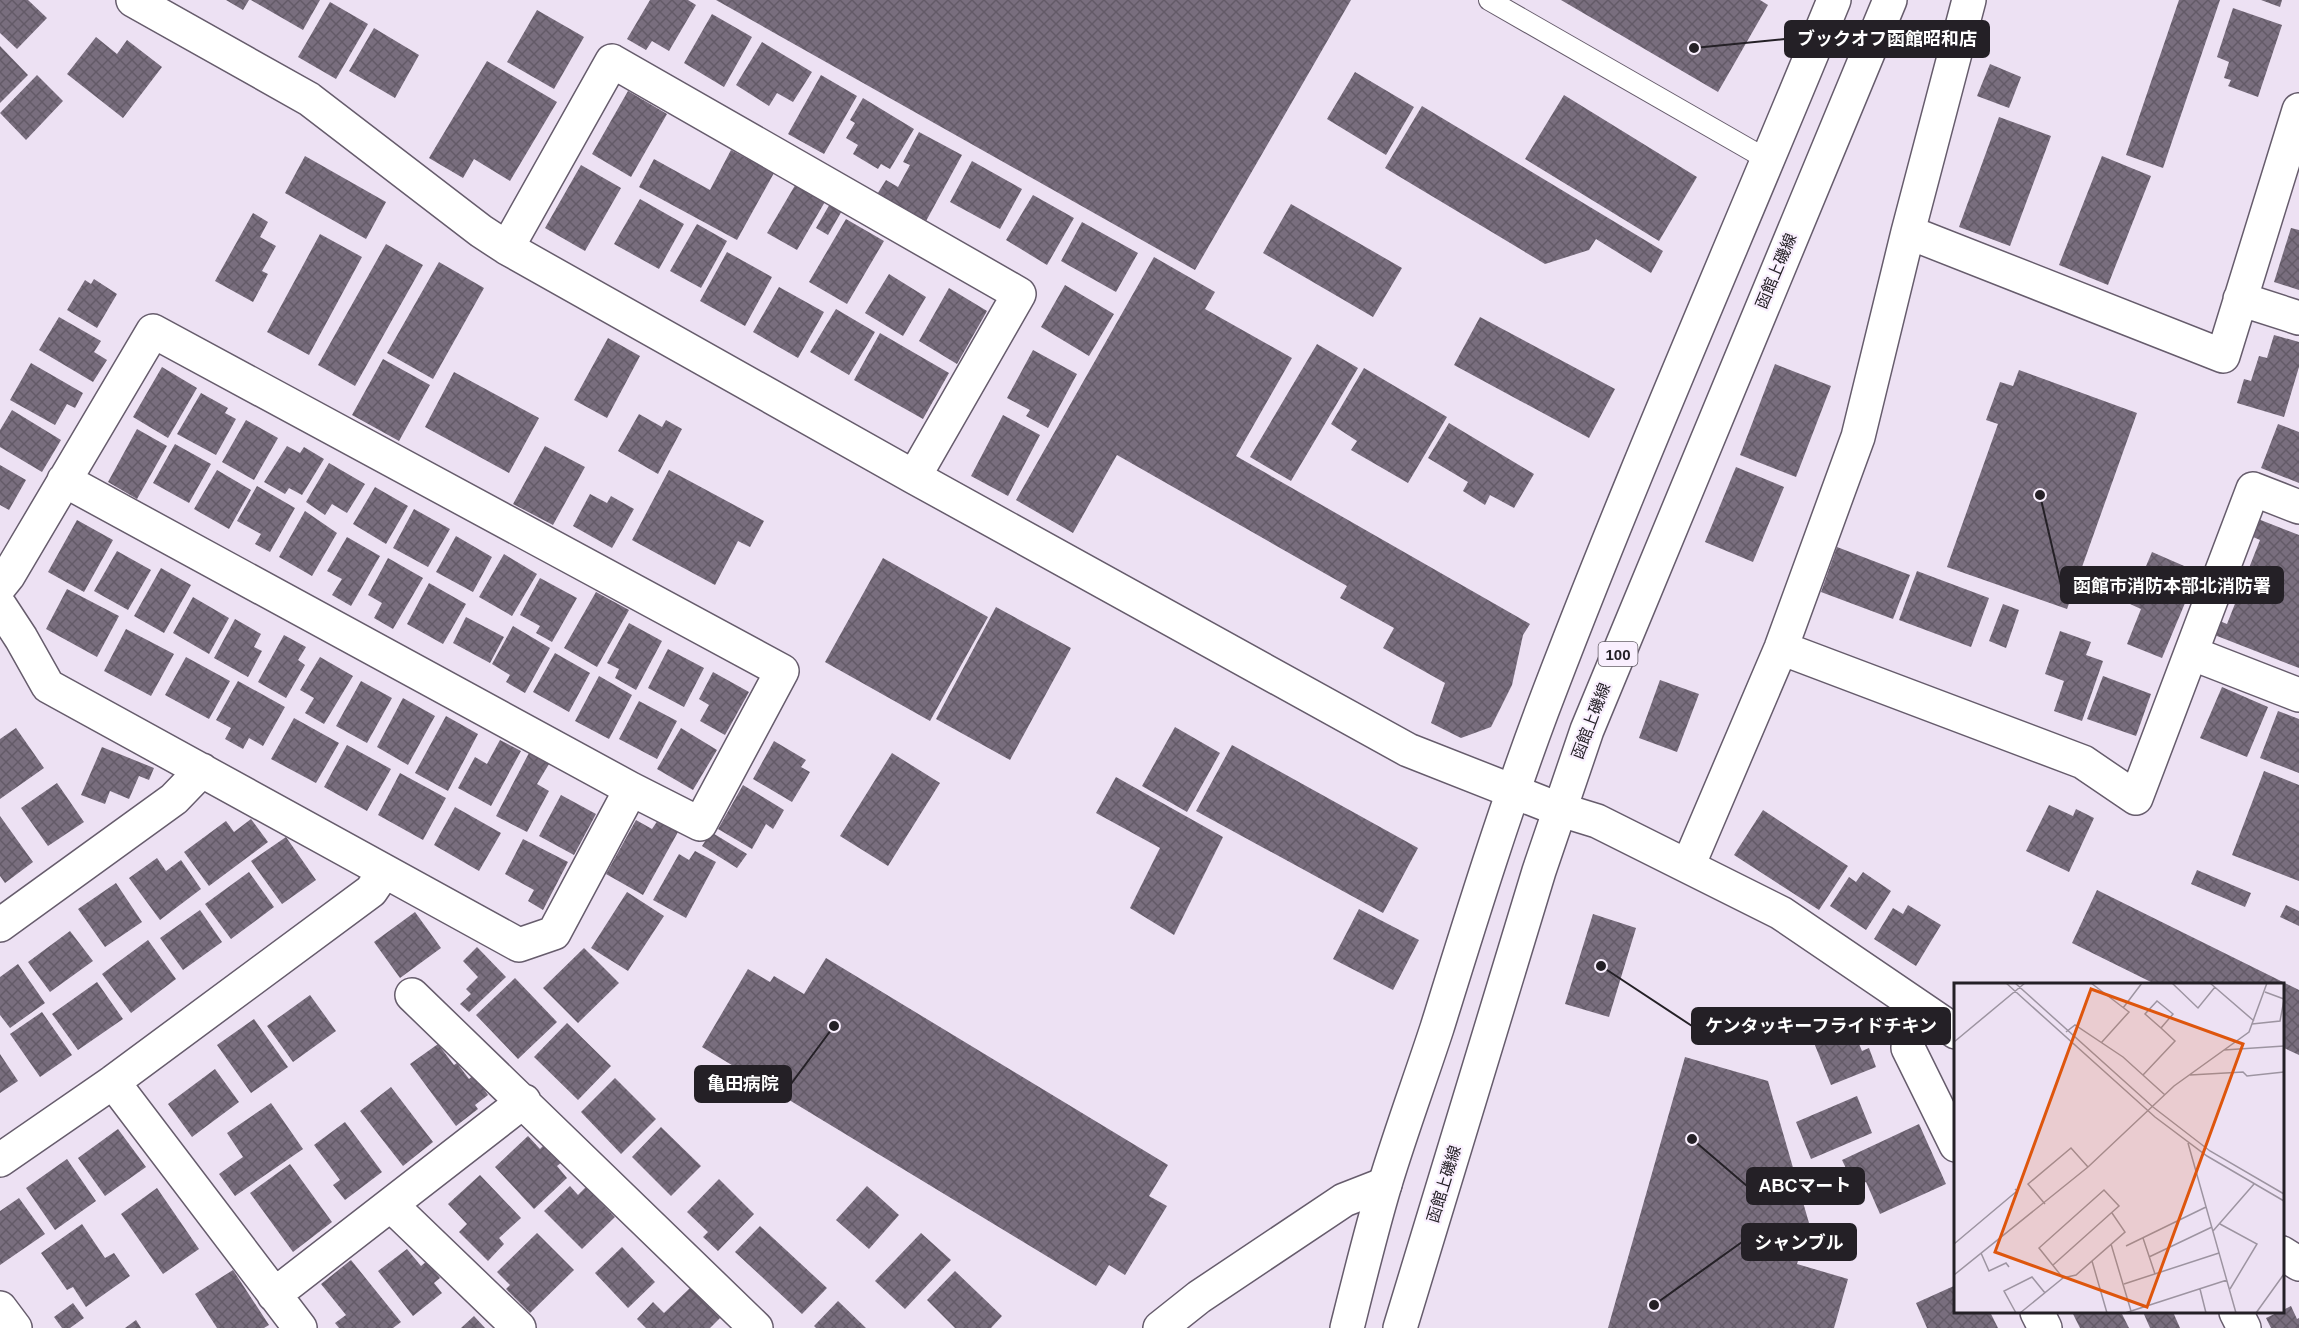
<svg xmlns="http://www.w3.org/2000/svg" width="2299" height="1328" viewBox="0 0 2299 1328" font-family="Helvetica,'Noto Sans JP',sans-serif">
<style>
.building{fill:url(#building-cross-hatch)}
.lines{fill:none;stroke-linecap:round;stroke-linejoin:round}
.lane-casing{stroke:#665c6c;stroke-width:22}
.street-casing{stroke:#665c6c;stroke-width:36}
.secondary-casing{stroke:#665c6c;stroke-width:36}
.primary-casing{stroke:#665c6c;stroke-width:36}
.lane{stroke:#fff;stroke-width:20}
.street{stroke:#fff;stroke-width:33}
.secondary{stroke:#fff;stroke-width:33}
.primary{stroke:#fff;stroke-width:33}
.labels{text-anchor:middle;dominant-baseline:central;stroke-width:4.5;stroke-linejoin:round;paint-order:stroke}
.shield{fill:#f9effe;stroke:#645e67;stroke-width:1.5}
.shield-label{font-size:15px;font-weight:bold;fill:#242026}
.street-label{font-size:16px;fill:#242026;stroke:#f9effe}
.inset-road{fill:none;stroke:#9d94a1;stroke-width:1.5}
.view{fill:#de560d;fill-opacity:0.15;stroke:#de560d;stroke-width:3}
.inset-edge{fill:none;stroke:#242026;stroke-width:3}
.leader{fill:none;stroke:#242026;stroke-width:2}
.callout-dot{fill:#242026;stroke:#f9effe;stroke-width:2}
.callout{fill:#242026;stroke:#242026;stroke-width:2}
.callout-label{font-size:18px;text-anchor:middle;font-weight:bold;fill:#fff}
</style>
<defs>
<pattern id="building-cross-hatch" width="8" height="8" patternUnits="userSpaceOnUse" patternTransform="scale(1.5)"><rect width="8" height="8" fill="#796e7e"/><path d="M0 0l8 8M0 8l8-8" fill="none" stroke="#635a67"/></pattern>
</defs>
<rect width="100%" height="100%" fill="#ede1f3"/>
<path class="building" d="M0,0H28L47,18L17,49L0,33Z
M226,0H249L243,10Z
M251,0H320L303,30Z
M650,0H688L696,5L669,51L652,41L646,50L627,39Z
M716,0H1351L1195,270Z
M1561,0H1760L1768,5L1718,92Z
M2179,0H2220L2163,168L2126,155Z
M2261,0H2282L2280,7Z
M330,2L368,24L336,79L298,57Z
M2233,8L2282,25L2258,97L2228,86L2231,80L2224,78L2229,62L2217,57Z
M537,10L584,37L554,89L507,62Z
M712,14L752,37L724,87L684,63Z
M374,28L419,55L395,98L349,71Z
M96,37L117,54L127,40L162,67L123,118L67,74Z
M762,42L812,72L793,102L777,93L769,106L736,85Z
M0,46L28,75L0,103Z
M487,61L557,102L510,181L474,159L463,178L429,158Z
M1990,64L2021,77L2009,108L1977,96Z
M1355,72L1414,107L1386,155L1327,119Z
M37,75L63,101L26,140L0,113Z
M821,75L857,96L824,154L788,134Z
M628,91L667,114L631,177L592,154Z
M1564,95L1697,177L1659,241L1525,159Z
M863,98L914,129L890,169L881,164L878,169L853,154L858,145L846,138L855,123L850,120Z
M1422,106L1663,251L1651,273L1596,239L1589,250L1545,264L1385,168Z
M1999,117L2051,136L2010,246L1959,227Z
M919,132L962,155L925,223L876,196L886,180L898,187L910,165L903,162Z
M731,150L774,173L737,240L639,187L654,159L710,190Z
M305,156L386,202L366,239L285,193Z
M2102,156L2151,176L2108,285L2059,265Z
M972,161L1022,189L1000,229L950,202Z
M581,165L621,188L585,251L545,228Z
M797,182L826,200L797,250L767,233Z
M1033,195L1074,218L1047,265L1006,240Z
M640,199L684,224L659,269L614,244Z
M831,202L843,209L828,235L816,228Z
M1291,204L1402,268L1373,317L1263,253Z
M253,213L268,222L260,237L276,246L262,271L268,274L253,302L215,281Z
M846,219L884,241L847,304L809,282Z
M1082,222L1138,253L1116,292L1061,261Z
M697,224L727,241L701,288L670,271Z
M2291,228L2299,230V290L2274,282Z
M320,234L362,257L309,355L267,332Z
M386,244L423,265L355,386L318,365Z
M727,252L772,277L745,326L700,301Z
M1154,257L1215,292L1205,309L1292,358L1236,456L1530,624L1523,635L1512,685L1491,727L1461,738L1431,723L1445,683L1383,648L1394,628L1340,598L1347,586L1117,455L1073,533L1016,500Z
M439,262L484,288L433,379L387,353Z
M889,274L926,297L903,336L865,313Z
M94,279L117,294L97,328L67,310L85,280L91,284Z
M1065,285L1114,314L1089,356L1041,327Z
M779,287L824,312L798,358L753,332Z
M949,288L987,311L957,364L919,341Z
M836,309L875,332L849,375L810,352Z
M59,317L101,341L94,352L107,360L93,382L39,350Z
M1480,317L1615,389L1589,438L1454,365Z
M880,333L949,373L923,419L854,380Z
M2274,335L2299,342V367L2284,417L2237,403L2244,379L2251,381L2259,356L2267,358Z
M608,338L640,356L607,418L574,400Z
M1317,344L1358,368L1291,481L1250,457Z
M1033,350L1077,374L1048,428L1026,416L1030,410L1007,398Z
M383,359L430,385L399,441L352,415Z
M31,363L83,393L75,408L67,404L55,425L10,400Z
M1775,364L1831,386L1796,477L1740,455Z
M162,367L197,388L168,438L133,417Z
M1364,368L1447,417L1408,483L1351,450L1357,441L1331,424Z
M2019,370L2137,413L2067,609L1947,567L1998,424L1986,420L2000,382L2013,386Z
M454,372L539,418L509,473L425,427Z
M201,393L228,408L225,413L236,419L216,455L177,434Z
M12,410L61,440L42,472L0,447V430Z
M639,414L662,427L666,420L682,429L658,474L618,451Z
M1003,415L1040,435L1008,496L971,476Z
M246,420L278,438L254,480L222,462Z
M1449,423L1534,474L1514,508L1490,495L1485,505L1463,491L1468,482L1428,458Z
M2278,424L2299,432V483L2261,468Z
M137,429L167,446L137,499L108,482Z
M175,444L211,464L189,503L153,483Z
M287,446L300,453L304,447L324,459L302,495L289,488L285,494L264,482Z
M545,446L585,467L553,525L513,504Z
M329,463L365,484L347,513L332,504L325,515L306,502Z
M0,465L26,480L9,510L0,505Z
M1736,467L1784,487L1753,562L1705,542Z
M217,470L251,490L229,529L194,509Z
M669,470L764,521L750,547L738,541L715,585L632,540Z
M257,486L295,508L270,552L255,544L261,534L237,521Z
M375,487L408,506L386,544L353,524Z
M590,494L607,503L611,496L634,509L612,548L573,526Z
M414,509L450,529L428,567L393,548Z
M305,511L337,533L312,576L279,557Z
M2258,519L2299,535V668L2212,634L2217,620L2227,624L2260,540L2251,536Z
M77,520L113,540L84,592L48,572Z
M456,536L492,557L473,592L436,572Z
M347,537L380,556L351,606L332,595L342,579L327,571Z
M1837,547L1910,575L1893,619L1821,592Z
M117,551L151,570L128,610L94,591Z
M2152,552L2198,572L2162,658L2127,644L2141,609L2130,604Z
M504,554L537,574L512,616L479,597Z
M388,558L423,578L393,629L374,618L382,603L368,595Z
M883,558L988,617L930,721L825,662Z
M161,568L191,585L164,633L134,616Z
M1917,571L1989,598L1971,647L1899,620Z
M540,578L577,598L552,642L536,633L540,626L520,615Z
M429,583L466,604L443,644L407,624Z
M67,589L119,616L97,657L46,629Z
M596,592L629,610L597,667L564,648Z
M193,597L229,618L209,654L173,633Z
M2003,604L2019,610L2006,648L1989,641Z
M996,607L1071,648L1010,760L936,719Z
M466,617L504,637L490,663L453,643Z
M235,619L261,634L254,647L262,651L248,677L214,658Z
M629,623L662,641L636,690L615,678L619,669L607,663Z
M513,626L550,648L525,693L506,682L510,675L492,664Z
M126,629L174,654L151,696L104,671Z
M2060,631L2091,642L2086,655L2103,661L2082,721L2054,711L2064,681L2045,674Z
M284,635L306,647L298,660L305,665L286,698L258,682Z
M668,649L704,668L684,707L648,688Z
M555,653L590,673L569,712L533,692Z
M186,657L230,681L209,719L165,695Z
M320,657L353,676L324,724L305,713L314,698L300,690Z
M713,672L749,692L725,735L700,721L709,705L699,699Z
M599,676L632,695L609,739L575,721Z
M2103,676L2151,694L2136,736L2087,719Z
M1660,680L1699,694L1677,752L1639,738Z
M238,681L285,707L263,746L249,738L243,749L225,739L231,728L216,720Z
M361,681L392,698L367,743L336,726Z
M2222,687L2268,707L2247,757L2200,738Z
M403,698L435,716L408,765L377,747Z
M639,701L677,721L657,759L619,739Z
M2278,711L2299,719V773L2260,758Z
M446,716L478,734L448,791L415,773Z
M294,718L339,743L316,783L271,759Z
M1175,727L1220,753L1187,812L1142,786Z
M16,728L44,768L0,799V739Z
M681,728L717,750L693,790L657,769Z
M500,740L521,751L491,806L458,788L475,757L487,764Z
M774,741L806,760L801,767L810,772L792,802L753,779Z
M347,745L391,769L367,811L324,787Z
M1232,745L1418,848L1383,913L1196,811Z
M102,747L154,768L149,780L139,776L129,799L110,791L105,804L81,795Z
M529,753L549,764L537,784L549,791L527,832L496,816Z
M892,753L940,783L888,866L840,836Z
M2264,771L2299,785V881L2232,855Z
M400,773L446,798L423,840L378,815Z
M1116,777L1223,837L1174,935L1130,908L1160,848L1096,813Z
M57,783L84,822L48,846L21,808Z
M743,785L784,810L773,829L766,824L752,849L718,829Z
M561,795L596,814L574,855L539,836Z
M2049,805L2073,816L2076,809L2094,818L2069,872L2026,851Z
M455,807L501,833L479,871L434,845Z
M1763,810L1848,866L1819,910L1734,855Z
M0,816L33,862L5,883L0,876Z
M251,819L268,842L209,886L184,852L226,821L234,832Z
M636,820L652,829L658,820L678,832L643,895L606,874Z
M711,832L747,854L737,868L702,846Z
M286,837L316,880L282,904L251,861Z
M523,839L568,862L543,910L528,901L534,890L505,874Z
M695,851L716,862L686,918L653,900L679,854L689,860Z
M157,858L166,871L181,860L201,889L160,920L129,878Z
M2197,870L2251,893L2245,907L2191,884Z
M249,872L274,907L231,939L205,904Z
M1863,872L1891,891L1866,930L1830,906L1849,877L1856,882Z
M116,883L142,922L105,947L78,909Z
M2097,890L2299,990V1055L2282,1047V984H2155L2072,943Z
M627,892L664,916L628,971L591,948Z
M1908,905L1941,925L1916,966L1874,939L1893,908L1903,914Z
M2286,905L2299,911V926L2280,917Z
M1359,909L1419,940L1393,990L1333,959Z
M200,910L222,942L183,970L160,938Z
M415,912L441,948L400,978L374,942Z
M1593,914L1636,928L1609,1017L1565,1004Z
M70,931L93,961L50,992L28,962Z
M148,940L176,979L131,1013L102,974Z
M477,947L506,977L469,1012L460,1004L471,994L466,989L478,977L463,961Z
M584,948L619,983L578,1023L543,988Z
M826,958L1168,1165L1149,1196L1167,1206L1125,1275L1109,1265L1096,1286L702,1047L748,969L770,982L774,976L804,994Z
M18,964L45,1003L10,1028L0,1015V977Z
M515,978L557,1022L518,1059L476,1015Z
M97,982L123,1019L78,1050L52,1014Z
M310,995L336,1031L293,1062L267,1026Z
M1844,1008L1862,1051L1869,1048L1876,1067L1831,1085L1806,1023Z
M42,1012L72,1055L40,1077L10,1034Z
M254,1019L288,1067L251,1093L217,1045Z
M567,1023L611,1066L578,1100L534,1057Z
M438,1044L454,1065L457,1063L469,1079L474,1075L488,1095L475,1105L478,1109L456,1126L410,1064Z
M0,1054L18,1081L0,1093Z
M1685,1057L1768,1081L1809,1223L1797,1264L1848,1279L1834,1328H1608Z
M215,1069L239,1102L192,1137L168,1104Z
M615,1078L656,1119L621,1154L581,1112Z
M391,1087L433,1142L403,1166L360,1111Z
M1857,1096L1872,1133L1811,1159L1796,1122Z
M271,1103L303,1149L235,1196L219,1174L243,1157L227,1133Z
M345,1122L382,1172L345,1200L333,1185L340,1180L314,1145Z
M1919,1124L1946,1184L1880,1214L1866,1182L1855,1187L1842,1160Z
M661,1127L701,1166L671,1196L632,1157Z
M118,1129L146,1167L105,1196L78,1158Z
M528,1136L540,1149L545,1144L562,1162L557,1166L567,1178L534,1209L495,1167Z
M67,1159L96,1201L55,1230L26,1188Z
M290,1164L332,1222L293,1252L250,1193Z
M480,1175L521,1218L499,1238L504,1244L488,1261L459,1232L467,1224L448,1204Z
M719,1179L754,1214L718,1251L703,1237L708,1232L687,1212Z
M570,1186L578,1195L586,1187L615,1217L582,1249L544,1211Z
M867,1186L899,1215L869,1249L836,1220Z
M157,1188L199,1249L163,1274L121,1214Z
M19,1198L45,1234L0,1265V1211Z
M82,1224L105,1258L114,1253L130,1276L86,1307L73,1287L67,1290L41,1253Z
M760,1226L827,1288L802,1314L735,1252Z
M537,1233L574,1270L530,1313L506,1289L510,1285L497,1272Z
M921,1233L951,1260L905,1309L875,1281Z
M622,1247L655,1282L628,1308L595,1273Z
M407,1249L421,1266L427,1261L440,1278L434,1283L442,1293L413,1316L378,1271Z
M351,1260L401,1322L393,1328H339L335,1323L346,1315L321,1284Z
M233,1270L269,1325L264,1328H217L195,1294Z
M955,1271L1002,1316L991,1328H955L927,1300Z
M1956,1285V1312H1990L1998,1328H1927L1916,1303Z
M690,1288L720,1318L710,1328H646L637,1319L653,1302L664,1313Z
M838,1301L866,1328H816L814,1326Z
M73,1303L84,1318L70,1328H62L54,1317Z
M2291,1306L2297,1319L2299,1318V1328H2271L2266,1318Z
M2072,1312H2121L2129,1328H2080Z
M2143,1312H2173L2180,1328H2150Z
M474,1316L485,1328H461Z
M136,1320L141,1328H125Z"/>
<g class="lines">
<g class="lane-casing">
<path id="lane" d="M1489,0L1768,160"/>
</g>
<g class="street-casing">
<path id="street" d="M133,0L309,99L481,231L507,248L914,477L1408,750L1558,809L1597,821L1781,913L1956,1032
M1908,232L2223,356L2299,110
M507,248L612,61L1019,294L914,477
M2240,299L2299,318
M0,586L8,576L153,331L782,671L700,824L631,789L64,480
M0,606L21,638L48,686L519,945L554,933L631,789
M1781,648L2083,762L2136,798L2253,489L2299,507
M2191,653L2299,695
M1688,866L1781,648L1858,437L1908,232L1969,0
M0,925L174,799L202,770
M412,995L756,1328
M1911,1003L1908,1048L1956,1145
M113,1082L300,1328
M0,1160L113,1082L371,891L384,872
M391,1205L519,1328
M2282,1253L2299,1264
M274,1295L524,1101
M0,1308L15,1328
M2037,1312L2045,1328
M2236,1312L2244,1328"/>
</g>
<g class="secondary-casing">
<path id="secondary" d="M1160,1328L1199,1297L1344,1200L1385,1184"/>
</g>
<g class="primary-casing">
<path id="primary" d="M1347,1328C1359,1280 1371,1231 1385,1184C1401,1131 1420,1080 1437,1028C1470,922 1503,815 1542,711C1633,471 1737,237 1834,0
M1400,1328L1539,871L1587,730L1890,0"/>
</g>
<use href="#lane" class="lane"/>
<use href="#street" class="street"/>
<use href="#secondary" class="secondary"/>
<use href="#primary" class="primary"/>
</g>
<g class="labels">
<rect class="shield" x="1598.5" y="642" width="39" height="24" rx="4.5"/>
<g class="shield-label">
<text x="1618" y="654">100</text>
</g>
<g class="street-label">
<text transform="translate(1776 271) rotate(-67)">函館上磯線</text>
<text transform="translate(1591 721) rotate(-69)">函館上磯線</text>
<text transform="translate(1444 1184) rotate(-73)">函館上磯線</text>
</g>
</g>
<g transform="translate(1954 983)">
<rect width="330" height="330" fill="#ede1f3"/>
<path class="inset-road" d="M52,0L201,134L253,173L330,218M61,0L199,124L256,168L330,211M137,0L175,29L147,60M218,0L244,25L261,4M256,0L300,38M311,9L330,16M169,25L188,0M298,41L326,38L330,17M112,49L121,42L169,74L211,112M0,59L71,0M270,67L330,63M189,92L221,58L207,45L219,31L203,18L191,31L207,45M236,92L289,89L293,93L330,89M234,160L282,330M91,221L74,201L117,165L134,184M266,241L303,261L276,306M259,248L300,201M189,255L201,291M0,261L63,208L61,206M157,261L177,328M172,263L252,224M27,270L35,288L52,280L55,284M195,274L258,244M138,278L153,330M99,282L165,223L150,207L85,265L109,295L122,292L171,249L158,230M0,292L134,184L220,103L295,49L313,0M170,301L265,270M246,306L252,330M62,330L50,308L78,294L91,310M66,330L109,295M171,330L273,297M302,330L330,291"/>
<path class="view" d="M137,6L289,61L193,324L41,269Z"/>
<rect width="330" height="330" class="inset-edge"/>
</g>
<path class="leader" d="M1694 48L1785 39M2040 495L2061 585M1601 966L1692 1026M834 1026L791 1084M1692 1139L1747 1186M1654 1305L1742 1242"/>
<g class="callout-dot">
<circle cx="1694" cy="48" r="6"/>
<circle cx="2040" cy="495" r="6"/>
<circle cx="1601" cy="966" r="6"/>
<circle cx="834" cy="1026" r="6"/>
<circle cx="1692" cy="1139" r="6"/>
<circle cx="1654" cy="1305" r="6"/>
</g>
<g class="callout">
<rect x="1785" y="21" width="204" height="36" rx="6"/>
<rect x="2061" y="567" width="222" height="36" rx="6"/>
<rect x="1692" y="1008" width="258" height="36" rx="6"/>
<rect x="695" y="1066" width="96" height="36" rx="6"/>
<rect x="1747" y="1168" width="117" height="36" rx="6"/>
<rect x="1742" y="1224" width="114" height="36" rx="6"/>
</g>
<g class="callout-label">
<text x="1887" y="45">ブックオフ函館昭和店</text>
<text x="2172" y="592">函館市消防本部北消防署</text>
<text x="1821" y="1032">ケンタッキーフライドチキン</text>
<text x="743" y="1090">亀田病院</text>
<text x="1805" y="1192">ABCマート</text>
<text x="1799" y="1249">シャンブル</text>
</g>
</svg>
